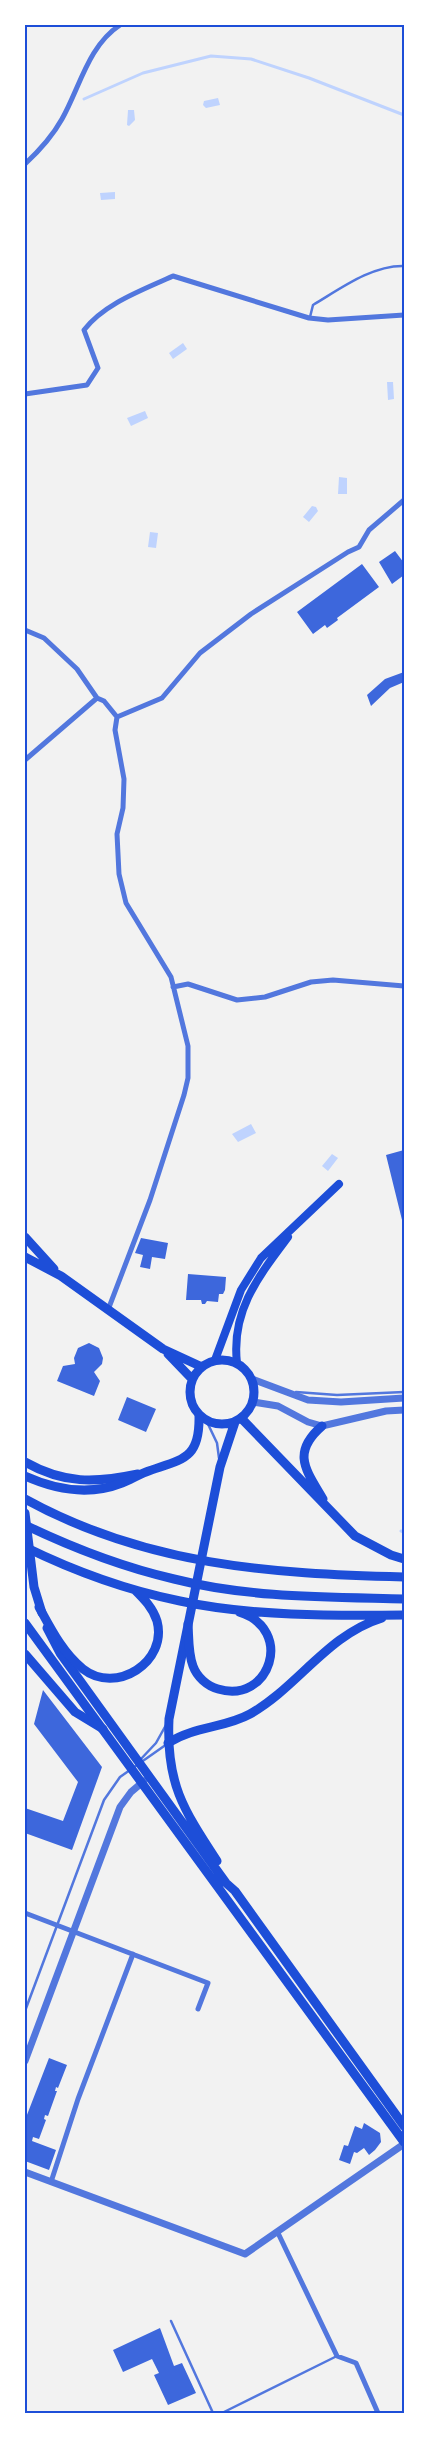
<svg xmlns="http://www.w3.org/2000/svg" width="429" height="2438" viewBox="0 0 429 2438" font-family="'Roboto Serif',serif">
<style>
.water{fill:#bfd3fe}
.lines{fill:none;stroke-linecap:round;stroke-linejoin:round}
.stream{stroke:#bfd3fe;stroke-width:3}
.building{fill:#3d67dc}
.service{stroke:#5277de;stroke-width:2.5}
.minor{stroke:#5277de;stroke-width:5}
.tertiary{stroke:#5277de;stroke-width:7}
.secondary{stroke:#1d4ed8;stroke-width:8}
.primary{stroke:#1d4ed8;stroke-width:9}
.trunk{stroke:#1d4ed8;stroke-width:9}
.neatline{fill:none;stroke:#1d4ed8;stroke-width:2}
</style>
<rect width="100%" height="100%" fill="#f2f2f2"/>
<path class="water" d="M218,98L220,105L206,108L203,105L204,101Z
M128,110H134L135,120L129,126L127,125Z
M115,192V199L101,200L100,193Z
M183,343L187,349L173,359L169,353Z
M387,382H393L394,399L388,400Z
M145,411L148,418L131,426L127,418Z
M339,477L347,478V494H338Z
M312,506L316,507L318,511L309,522L303,517Z
M150,532L158,533L156,548L148,547Z
M251,1124L256,1133L238,1142L232,1134Z
M332,1154L338,1158L328,1171L322,1166Z"/>
<g class="lines">
<path class="stream" d="M84,99L143,73L211,56L251,59L309,78L404,115
M401,1531L404,1532"/>
</g>
<path class="building" d="M395,551L404,563V575L392,584L379,562Z
M362,564L379,587L337,618L338,620L327,628L325,625L313,634L297,612Z
M404,672V682L390,688L371,706L367,695L385,679Z
M404,1150V1223L403,1224L386,1155Z
M141,1238L168,1243L165,1259L152,1257L150,1269L140,1267L143,1255L135,1253Z
M188,1274L226,1277L225,1290L223,1294H219L218,1302L207,1301L205,1304H202L201,1300H186Z
M89,1343L99,1348L103,1358L102,1364L94,1372L100,1381L94,1396L57,1381L63,1366L75,1364L74,1358L78,1348Z
M127,1397L156,1409L146,1432L118,1420Z
M43,1690L102,1767L72,1850L25,1833V1808L63,1821L78,1782L34,1724Z
M49,2058L67,2065L58,2088L56,2087L55,2091H57L48,2116L45,2115L44,2119L46,2120L39,2139L33,2137L32,2141L56,2150L49,2170L25,2161V2120Z
M364,2123L380,2133L381,2142L375,2150L369,2155L364,2148L357,2153L354,2152L350,2164L339,2160L344,2145L348,2146L355,2126L362,2129Z
M160,2328L174,2366L182,2363L196,2393L168,2405L154,2375L159,2373L152,2359L123,2372L113,2350Z"/>
<g class="lines">
<path class="service" d="M310,317L313,305C340,289 372,265 404,266
M296,1392L337,1395L404,1392
M207,1422L217,1443L219,1458
M140,1760L156,1743L166,1725
M25,2011L104,1800L120,1777L167,1744
M171,2321L213,2413
M222,2413L337,2356"/>
<path class="minor" d="M25,164C40,150 52,137 62,119C80,87 88,46 120,25
M25,394L87,385L98,368L84,330C105,303 143,290 173,276L309,318L328,320L404,315
M25,630L44,638L77,669L97,698L104,701L117,717L115,730L124,779L123,808L117,834L119,874L126,903L171,977L188,1046V1078L184,1095L150,1200L108,1310
M117,717L162,698L200,653L251,614L348,552L359,547L369,530L404,500
M25,760L97,698
M173,987L188,984L237,1000L265,997L311,982L333,980L404,986
M25,1913L208,1983L198,2009
M51,2182L78,2099L133,1954
M278,2233L337,2356L356,2363L378,2413"/>
<path class="tertiary" d="M252,1379L308,1400L341,1402L404,1398
M253,1402L278,1406L308,1422L322,1426L386,1411L404,1410
M25,2061L120,1807L131,1792L144,1781
M25,2172L245,2254L404,2144"/>
<path class="secondary" d="M215,1360L241,1290L261,1258L339,1184
M237,1363C231,1311 258,1277 288,1237"/>
<path class="primary" d="M25,1237L54,1269
M25,1257L61,1276L163,1349L202,1367
M168,1354L192,1379
M190 1392a32 32 0 1 1 64 0a32 32 0 1 1-64 0Z
M25,1462C64,1484 95,1483 138,1474
M25,1513L34,1587L42,1613
M25,1623L404,2142
M47,1628L60,1653L226,1883L235,1891L404,2126
M217,1861C183,1809 166,1783 169,1719L220,1467L235,1422"/>
<path class="trunk" d="M241,1418L355,1536L391,1555L404,1559
M322,1426C291,1453 306,1470 323,1499
M25,1476C56,1490 89,1496 122,1483C130,1480 138,1475 146,1472C182,1459 200,1460 199,1416
M25,1499C145,1565 270,1574 404,1577
M25,1525C73,1548 122,1567 174,1579C249,1598 327,1597 404,1599
M25,1547C74,1571 126,1590 180,1601C248,1616 334,1616 404,1615
M39,1607C51,1629 63,1653 83,1669C116,1695 168,1662 157,1621C153,1608 144,1599 135,1590
M188,1624C189,1638 188,1653 193,1666C197,1677 207,1686 218,1689C270,1705 295,1629 239,1612
M25,1654L75,1712L103,1729
M168,1743C195,1726 225,1728 250,1714C298,1687 327,1635 382,1618"/>
</g>
<rect width="429" height="2438" fill="none" stroke="#ffffff" stroke-width="52"/>
<rect x="26" y="26" width="377" height="2386" class="neatline"/>
</svg>
